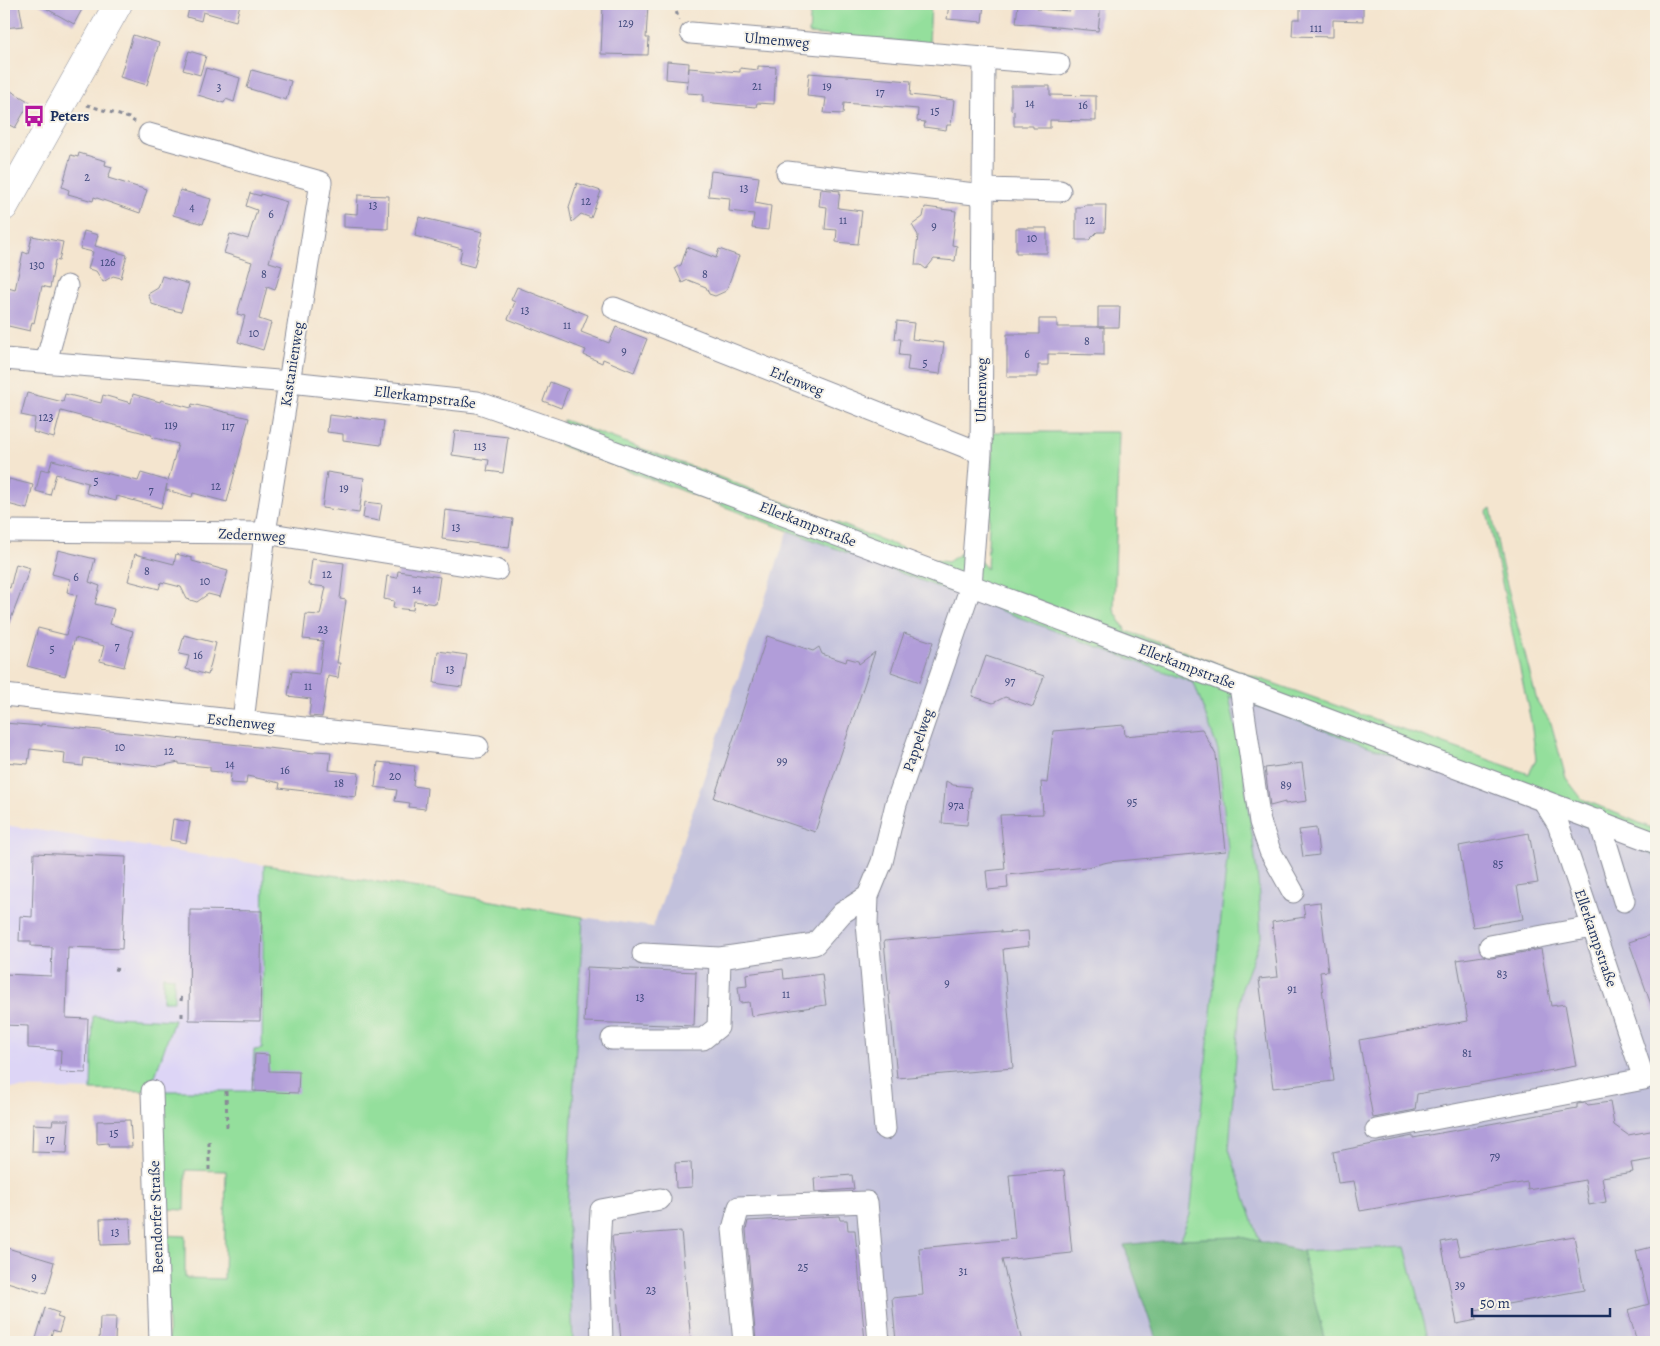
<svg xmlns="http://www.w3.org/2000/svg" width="1660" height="1346" viewBox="0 0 1660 1346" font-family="Alegreya,serif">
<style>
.built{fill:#ddd5f6}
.industrial{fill:#c2c1dc}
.green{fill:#94df9c;stroke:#58877d}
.forest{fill:#77be84;stroke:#497671}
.building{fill:#b19dd9}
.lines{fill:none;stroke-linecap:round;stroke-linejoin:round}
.minor-casing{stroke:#888a96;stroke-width:23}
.major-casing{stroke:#888a96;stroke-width:29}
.path{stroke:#888a96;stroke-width:3;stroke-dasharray:4 4;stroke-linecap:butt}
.minor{stroke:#fff;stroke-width:21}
.major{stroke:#fff;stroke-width:28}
.labels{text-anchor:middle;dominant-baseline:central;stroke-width:4;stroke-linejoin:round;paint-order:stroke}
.number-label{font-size:12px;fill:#404a7d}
.street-label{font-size:15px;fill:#1b2f5e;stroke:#f7f3e8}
.poi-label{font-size:15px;font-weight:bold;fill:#1b2f5e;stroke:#f7f3e8;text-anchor:start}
</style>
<rect width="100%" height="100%" fill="#f7f3e8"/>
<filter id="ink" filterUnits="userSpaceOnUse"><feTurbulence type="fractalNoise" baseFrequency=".02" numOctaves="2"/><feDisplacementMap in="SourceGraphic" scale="10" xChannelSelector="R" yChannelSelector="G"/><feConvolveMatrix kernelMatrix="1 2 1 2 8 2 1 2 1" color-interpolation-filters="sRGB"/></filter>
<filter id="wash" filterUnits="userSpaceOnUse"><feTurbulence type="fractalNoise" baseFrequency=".0096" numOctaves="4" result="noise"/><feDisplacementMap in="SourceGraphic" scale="20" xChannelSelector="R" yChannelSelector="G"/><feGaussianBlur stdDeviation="1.12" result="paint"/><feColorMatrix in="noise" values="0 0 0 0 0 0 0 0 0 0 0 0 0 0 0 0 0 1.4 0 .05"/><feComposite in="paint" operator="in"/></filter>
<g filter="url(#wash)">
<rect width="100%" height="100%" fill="#f4e5cf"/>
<path class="built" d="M4,825L264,865L262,1049L254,1050L253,1091H152L4,1088Z"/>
<path class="industrial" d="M788,531L1194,683L1218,750L1228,850L1190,1215L1180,1239L1124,1245L1157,1342H573L567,1209L583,917L653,927Z
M1229,696L1568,818L1656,856V1342H1429L1405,1247L1302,1251L1260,1242L1229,1149L1241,991L1261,937L1258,881L1243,766Z"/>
<path class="green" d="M811,4H931L929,44L809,34Z
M563,420L701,470L933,560L948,562L968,548L987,569L993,432H1119L1114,610L1126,631L1529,774L1536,759L1531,722L1487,511L1491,508L1501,562L1537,701L1551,723L1566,778L1582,799L1656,830V856L1568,818L1229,696L1243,766L1258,881L1261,937L1241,991L1229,1149L1260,1242L1240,1237L1180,1239L1190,1215L1228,850L1218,750L1194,683L560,445Z
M264,865L425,889L583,917L567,1209L573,1342H169L163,1235L185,1236V1278L224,1279L226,1171L186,1170L185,1210L162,1209L152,1091H253L254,1050L262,1049Z
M163,976L174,977V1001H163Z
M93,1016L174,1020L150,1091L91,1090Z
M1405,1247L1429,1342H1325L1302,1251Z"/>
<path class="forest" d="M1240,1237L1302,1251L1325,1342H1157L1124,1245L1180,1239Z"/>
<g id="blocks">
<path class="building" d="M4,4H19L23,26L4,28Z
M38,4H85L74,24Z
M190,4H240L236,21L203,12L201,21L187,17Z
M603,4H648L646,38H649L648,55L601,54Z
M949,4H984L982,22L947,19Z
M1018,4H1037V9L1070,11L1071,4H1101L1098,31L1016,23Z
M1300,4H1363V21L1333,20V37L1292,36L1293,19H1300Z
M133,35L159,43L147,85L120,77Z
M189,51L206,56L200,75L183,70Z
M667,61L689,63L688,81L666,79Z
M758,66L776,67L774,104L757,103L756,107L703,102V94L687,93L689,68L740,72V68L758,70Z
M206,68L240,78L234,102L226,99L224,103L198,95Z
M252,70L291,81L286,100L247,88Z
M809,73L911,81L910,95L954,100L951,125H947L946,130L924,127L925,122L917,121L918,109L844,103L843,114L824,113L826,98L807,96Z
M1011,86H1050V95L1096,96V121L1050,120V128H1033V126H1014V111L1011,110Z
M4,87L30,102L15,128L4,122Z
M79,153L106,161L105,165L112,167L108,178L147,190L140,213L94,197L93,201L68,194L69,190L62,187L71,155L78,157Z
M711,171L759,177L755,203L771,206L768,230L752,228L754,214L729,211L730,198L708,196Z
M577,183L601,191L591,218L581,214L572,222L569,207Z
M821,189L840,191L838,208L862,211L858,244L836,242L837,230L825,229L827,207L819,206Z
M180,190L211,199L203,224L173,215Z
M250,193L261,196V194L287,202L269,262L282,266L275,290L267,287L259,319L271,323L263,350L238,342L245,316L237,314L252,262L224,253L230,234L248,239L257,210L246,206Z
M358,195L389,196L388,229L344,227V213L357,214Z
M1084,205H1106L1105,232H1097L1089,240H1076V207H1082Z
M925,207L956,211L952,245L957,246L955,261L934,259L926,269L921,265H915L918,235L912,225L923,217Z
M419,217L483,232L474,267L459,263L462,249L415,236Z
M1016,228H1047V253H1016Z
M84,231L98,235L95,246L127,255L121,278L113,276L103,282L96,271L88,269L93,252L80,249Z
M32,236L63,242L59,261L55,260L50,288L42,286L34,323L32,322L30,331L4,325V308L8,288L15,290L23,252L28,254Z
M687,247L716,258L719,249L739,256L726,291L715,296L709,294L706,287L688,280L682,283L675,268L681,265Z
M162,276L189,284L181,312L164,308L152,304L148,294L158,288Z
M517,287L588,315L581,332L609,343L616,327L647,339L634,372L603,359L602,363L584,355L586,350L508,319L515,302L511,300Z
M1098,307H1120L1119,327H1098Z
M1039,319H1057V327H1104V355L1048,354V365H1038V377H1007V334H1039Z
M897,321L914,323L912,339L944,343L940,374L907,370L909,356L899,355L901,339H895Z
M550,382L568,389L561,408L543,401Z
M27,393L63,402L65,394L101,403L103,395L131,403L133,394L160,402L161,400L191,408L192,404L249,418L227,502L193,493L192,497L166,490L167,484L161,508L117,496L116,501L86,493L88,483L56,474L50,495L36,491L41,469L49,471L52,460L138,481L141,473L168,481L178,444L151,437L152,435L61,411L54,438L33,432L35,418L21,415Z
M329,415L346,417V416L384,421L381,445L343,440V434L327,432Z
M455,431L508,437L503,473L487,471L489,460L452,455Z
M327,472L364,478L359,513L322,508Z
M9,479L33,485L27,509L4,503Z
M365,502L382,504L379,521L363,518Z
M445,510L513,519L509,548L442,539Z
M58,550L95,559L89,582L100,586L95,604L114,609L110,624L133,631L124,667L100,661L104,646L75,638L65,676L27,666L38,628L66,635L77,595L67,592L70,579L52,574Z
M135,554L174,564L176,554L192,558V561L228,571L220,597L208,594L197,602L187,599L181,587L161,582L159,589L128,581Z
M312,559L344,563L340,599L346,600L337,663H340L338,678L328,676L322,717L309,716L311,699L288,696L292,671L319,674L323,641L303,639L306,614L320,615L326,587L309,585Z
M16,564L30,568L5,635H4V586L10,588Z
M398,571L440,577L436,604L414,601L413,610L393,608L394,601L384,599L387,576L397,578Z
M904,633L933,642L920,682L891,672Z
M184,635L216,643L208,675L186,669L189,656L179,654Z
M767,636L813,651L819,647L822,654L846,662L847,658L858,661L859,664L875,652L815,832L714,798Z
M438,651L467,655L462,687L434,683Z
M986,656L1044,676L1033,707L1005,697L993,703L972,696Z
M4,723L41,726V724L109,731L314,753L315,751L331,752L329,770L359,773L356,797L279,788L280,783L247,776L246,784L230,783L231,773L210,771V767L179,764V762L159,766L84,758L83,766L64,764L65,753L30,749L28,764L4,762Z
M1124,725L1125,736L1202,729L1216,755L1226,851L1108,862L1087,867L1007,875L1008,888L988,890L986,871L1005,869L1000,815L1043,814L1041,782L1047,783L1053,731Z
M378,762L415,766L413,786L427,788L425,809L409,807L410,803L395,801L397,790L375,787Z
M1302,763L1307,801L1285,804V802L1270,806L1265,768Z
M946,781L953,785L971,787L967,825L942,823Z
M173,819L190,822L186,843L170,840Z
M1316,828L1319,855L1303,857L1299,830Z
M1529,833L1538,883L1517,886L1523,919L1473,927L1459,846Z
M34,853L126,857L122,949L68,947L66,1018L88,1019L86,1073L60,1072L61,1050L28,1048V1026L4,1025V974L51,976L52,947L31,946V941H19L20,916L32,917Z
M1320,902L1328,971L1320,972L1334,1081L1273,1088L1259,979L1278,977L1272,922L1305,917L1303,904Z
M190,910L262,911L260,1021L189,1020Z
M1001,931V933L1028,931L1029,946L1003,949L1013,1068L897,1078L884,941Z
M1656,933V1012L1654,1013L1629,942Z
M1541,949L1551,1006L1565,1004L1576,1066L1417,1094L1415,1110L1373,1118L1359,1040L1468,1021L1457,960L1483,956L1492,958Z
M587,967L696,972L694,1026L584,1022Z
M783,969L784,979L822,974L826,1005L751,1016L749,1002L740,1003L738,987L747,986L746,974Z
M255,1054L269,1055V1071L299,1072L298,1093L253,1091Z
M1610,1102L1614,1125L1628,1135L1656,1130V1159L1631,1163L1633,1172L1602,1177L1606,1202L1589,1205L1585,1180L1528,1190L1527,1182L1360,1211L1354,1181L1338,1183L1333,1152L1413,1136V1138L1577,1108V1104L1586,1103L1588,1105Z
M53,1120H69L67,1153L32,1152L33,1124L52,1125Z
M130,1120L132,1147H109L108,1143L97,1144V1121Z
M691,1162L692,1187L676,1188L675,1163Z
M1064,1170L1072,1253L1002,1260L1022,1342H896L892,1298L923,1295L919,1248L1015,1239L1009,1175Z
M852,1175L854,1189L815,1192L814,1178Z
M839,1216L840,1220H847L848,1230H855L865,1342H756L746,1230L748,1221Z
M130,1218L131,1244L101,1245L100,1219Z
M681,1231L691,1342H621L612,1236Z
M1574,1236L1584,1290L1475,1310L1477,1320L1457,1324L1441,1242L1456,1239L1460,1256Z
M1656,1246V1342H1637L1628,1310L1649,1304L1636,1251Z
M4,1247L54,1262L52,1270H53L46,1294L4,1281Z
M45,1308L59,1313L57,1317L63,1319L59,1332L53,1330L49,1342H35Z
M100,1317H116L115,1342H99Z"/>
</g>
</g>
<g filter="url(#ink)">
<use href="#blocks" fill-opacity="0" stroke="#888a96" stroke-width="1"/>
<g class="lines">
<g class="minor-casing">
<path id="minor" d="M691,33L984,58
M149,134L321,182L265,533L243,722
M787,172L983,195
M984,189L1060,191
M614,308L981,453
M4,359L290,382L477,402L560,431L1656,843
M46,362L67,286
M4,531L265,533L497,570
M1240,686L1260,822L1270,851L1293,892
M4,695L478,747
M1599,820L1624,901
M1490,946L1592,927
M643,954L720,958L815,944L842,913L868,896
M612,1039H703L718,1027L720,958
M152,1091L160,1342
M885,1129L867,923L868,896L882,862L896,804L971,586L981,453L984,58L1059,64
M1376,1130L1644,1079L1558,824L1543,800
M602,1342L599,1248L601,1210L660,1199
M744,1342L733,1229L739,1207L867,1202L879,1342"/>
</g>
<g class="major-casing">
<path id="major" d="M4,207L118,4"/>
</g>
<path class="path" d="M676,4V11L679,20
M87,105L129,118L135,122
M114,969L122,970
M181,1001L182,994
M182,1013V1020
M226,1091L227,1127
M209,1170V1139"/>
<use href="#minor" class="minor"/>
<use href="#major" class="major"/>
</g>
</g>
<defs>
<g id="bus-bare" transform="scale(1.725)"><path d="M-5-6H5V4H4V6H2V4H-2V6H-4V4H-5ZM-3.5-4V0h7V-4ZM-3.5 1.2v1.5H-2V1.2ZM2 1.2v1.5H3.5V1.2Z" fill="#b5179e" stroke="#f7f3e8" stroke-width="2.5" paint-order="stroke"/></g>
</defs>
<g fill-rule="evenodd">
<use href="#bus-bare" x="34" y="116"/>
</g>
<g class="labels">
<g class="number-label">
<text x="626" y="23">129</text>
<text x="1316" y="28">111</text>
<text x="757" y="86">21</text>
<text x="827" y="86">19</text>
<text x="219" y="87">3</text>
<text x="880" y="92">17</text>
<text x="1030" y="103">14</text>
<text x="1083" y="105">16</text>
<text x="935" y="111">15</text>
<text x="87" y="177">2</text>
<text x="744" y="188">13</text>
<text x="586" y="201">12</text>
<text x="373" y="205">13</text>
<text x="192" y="207">4</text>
<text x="271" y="214">6</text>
<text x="843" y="220">11</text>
<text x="1090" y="220">12</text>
<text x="934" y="226">9</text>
<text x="1032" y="238">10</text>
<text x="108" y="262">126</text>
<text x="37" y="265">130</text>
<text x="264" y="274">8</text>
<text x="705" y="274">8</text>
<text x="525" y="310">13</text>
<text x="567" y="325">11</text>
<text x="254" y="333">10</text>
<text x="1087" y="341">8</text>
<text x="624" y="351">9</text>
<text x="1027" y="354">6</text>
<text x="925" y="363">5</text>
<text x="46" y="417">123</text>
<text x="171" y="425">119</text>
<text x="228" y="426">117</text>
<text x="480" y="446">113</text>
<text x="96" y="481">5</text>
<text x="216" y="486">12</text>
<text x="344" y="488">19</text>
<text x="151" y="490">7</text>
<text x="456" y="527">13</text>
<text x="147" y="571">8</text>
<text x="327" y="574">12</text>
<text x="76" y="577">6</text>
<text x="205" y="581">10</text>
<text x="417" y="589">14</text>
<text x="323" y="629">23</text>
<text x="117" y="646">7</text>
<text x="52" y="649">5</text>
<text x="198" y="655">16</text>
<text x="450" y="669">13</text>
<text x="1010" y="681">97</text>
<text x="308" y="686">11</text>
<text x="120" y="747">10</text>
<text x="169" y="751">12</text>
<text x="782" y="761">99</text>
<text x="230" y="764">14</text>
<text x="285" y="770">16</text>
<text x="395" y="776">20</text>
<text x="339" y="783">18</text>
<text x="1286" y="785">89</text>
<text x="1132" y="802">95</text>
<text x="956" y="805">97a</text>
<text x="1498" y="864">85</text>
<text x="1502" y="974">83</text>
<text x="947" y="983">9</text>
<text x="1292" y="989">91</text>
<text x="786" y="994">11</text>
<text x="640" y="997">13</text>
<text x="1467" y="1053">81</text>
<text x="114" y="1133">15</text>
<text x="50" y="1139">17</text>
<text x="1495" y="1156">79</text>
<text x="115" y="1232">13</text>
<text x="803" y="1267">25</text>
<text x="963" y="1271">31</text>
<text x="34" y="1277">9</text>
<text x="1460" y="1285">39</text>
<text x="651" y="1290">23</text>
</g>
<g class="street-label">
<text transform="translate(777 40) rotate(5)">Ulmenweg</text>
<text transform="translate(292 364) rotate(-81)">Kastanienweg</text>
<text transform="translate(797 381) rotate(22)">Erlenweg</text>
<text transform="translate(981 390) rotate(-89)">Ulmenweg</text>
<text transform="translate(425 397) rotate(7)">Ellerkampstraße</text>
<text transform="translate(808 524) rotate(21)">Ellerkampstraße</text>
<text transform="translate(252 535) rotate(3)">Zedernweg</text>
<text transform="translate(1187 666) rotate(21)">Ellerkampstraße</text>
<text transform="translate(241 722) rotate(6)">Eschenweg</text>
<text transform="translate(918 740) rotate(-71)">Pappelweg</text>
<text transform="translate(1596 938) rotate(71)">Ellerkampstraße</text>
<text transform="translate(156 1217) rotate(-92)">Beendorfer Straße</text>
</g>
<g class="poi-label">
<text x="50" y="116">Peters</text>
</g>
</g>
<rect width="1660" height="1346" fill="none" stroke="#f7f3e8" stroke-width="20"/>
<path d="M1472 1308v8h138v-8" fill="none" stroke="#1b2f5e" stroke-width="2.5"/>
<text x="1480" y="1308" font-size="15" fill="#1b2f5e" stroke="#f7f3e8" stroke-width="4" paint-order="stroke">50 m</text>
</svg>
